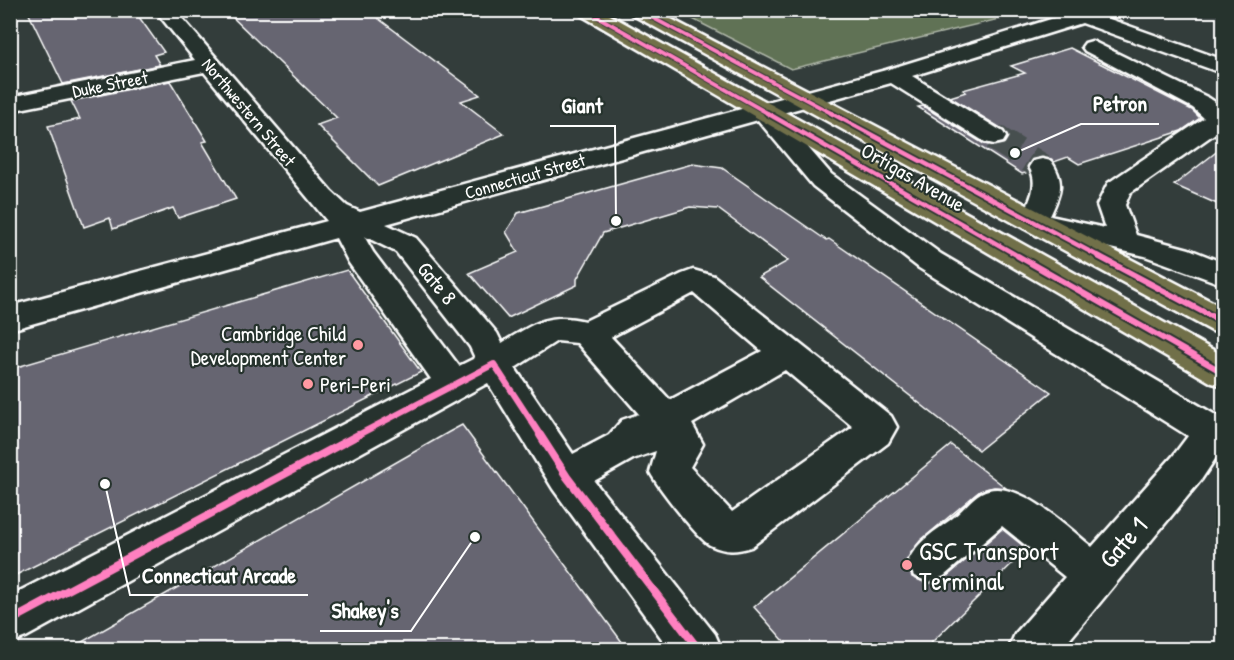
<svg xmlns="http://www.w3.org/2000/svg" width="1234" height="660" viewBox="0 0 1234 660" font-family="'Patrick Hand',sans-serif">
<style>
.green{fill:#617254;stroke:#b0b8aa;stroke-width:1.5}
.building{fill:#666571;stroke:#fff;stroke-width:1.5}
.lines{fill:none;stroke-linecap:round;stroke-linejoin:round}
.minor-tunnel{stroke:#47504f;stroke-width:27;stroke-dasharray:27 14;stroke-linecap:butt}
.minor-casing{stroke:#fff;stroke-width:5}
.major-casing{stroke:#fff;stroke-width:5}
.minor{fill:#26332d;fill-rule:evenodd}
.major{fill:#71704a;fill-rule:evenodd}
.cycleway-far3-casing{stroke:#26332d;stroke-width:6}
.cycleway-far2-casing{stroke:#26332d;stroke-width:8}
.cycleway-far1-casing{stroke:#26332d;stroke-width:10}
.cycleway-casing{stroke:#26332d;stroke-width:11}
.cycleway-far3{stroke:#ff80c0;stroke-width:4}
.cycleway-far2{stroke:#ff80c0;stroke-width:4.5}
.cycleway-far1{stroke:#ff80c0;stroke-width:6}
.cycleway{stroke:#ff80c0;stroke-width:8}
.poi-dot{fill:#ff9aa2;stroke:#26332d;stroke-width:2}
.labels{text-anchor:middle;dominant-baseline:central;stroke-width:4.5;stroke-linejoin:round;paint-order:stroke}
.far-street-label{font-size:18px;fill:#fff;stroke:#26332d}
.street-label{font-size:21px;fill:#fff;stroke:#26332d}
.poi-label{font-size:21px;fill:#fff;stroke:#26332d;text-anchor:end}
.near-street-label{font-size:26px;fill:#fff;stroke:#26332d}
.near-poi-label{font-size:26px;fill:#fff;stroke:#26332d;text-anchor:start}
.leader{fill:none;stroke:#fff;stroke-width:2}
.callout-dot{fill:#fff;stroke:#26332d;stroke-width:2}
.callout-label{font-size:22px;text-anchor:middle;font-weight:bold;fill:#fff;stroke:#26332d;stroke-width:4.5;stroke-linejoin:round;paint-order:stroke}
</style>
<rect width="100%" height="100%" fill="#333d3b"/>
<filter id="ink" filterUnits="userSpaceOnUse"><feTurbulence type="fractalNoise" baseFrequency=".0167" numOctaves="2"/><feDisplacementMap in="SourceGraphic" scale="12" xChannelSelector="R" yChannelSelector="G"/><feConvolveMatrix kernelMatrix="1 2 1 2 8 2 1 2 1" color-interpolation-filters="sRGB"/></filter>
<g filter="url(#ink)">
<path class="green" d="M677,11H1032L791,69Z"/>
<path class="building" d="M27,10H134L164,52L154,55L160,65L63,84Z
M225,10H367L480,95L461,101L504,134L378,186L317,125L337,118Z
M1070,48L1192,110L1200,118L1181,131L1079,164L1068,157L1054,162L1051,159L1042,157L1033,159L1027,166L1029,172L1022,174L918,107L923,106L984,144L994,146L1003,144L1008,138L1004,130L950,97L966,92L963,90L1025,73L1011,66Z
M170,81L207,141L202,142L236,199L178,218L173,208L113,229L110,218L84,227L48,126L80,119L71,101Z
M1224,146V207L1174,185Z
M692,164L722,168L826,240L829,239L1051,392L979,450L759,277L788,261L718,209L690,207L603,233L577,279V285L508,318L469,273L518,252L506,232L518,213Z
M347,270L421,372L10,578V369Z
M462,425L628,650H68L449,432Z
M951,445L1006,488L994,487L980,491L920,541L906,561L912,577L928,584L945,578L1002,529L1027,549L924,650H792L754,607Z"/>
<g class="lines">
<path class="minor-tunnel" d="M994,137L1042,167"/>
<g class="minor-casing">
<path id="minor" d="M155,10H175L331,191L347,206L360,212L886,70L1051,19L1083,10H1117L1115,14L1104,17L1224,60V74L1082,23L912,76L1003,132L1006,137L1003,142L994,144L985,142L891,83L779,114L831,174L941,254L1224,420V455L1219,453L1201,480L1061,650H1008L1015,634L1065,577L1002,526L944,576L929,582L914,576L908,562C917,541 936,531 953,518C963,510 971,499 981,493C1014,474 1068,528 1092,547L1173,456L1188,436L919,268L813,186L758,120L386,224L416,238L497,333L502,343C533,324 548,312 585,321L682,274L693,270L714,276L891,416L897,427L888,443L751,547C736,552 725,552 710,545C698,539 657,486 650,472L656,451L633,459L594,481L715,634L722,650H670L553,489L488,383L26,637L10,643V596L431,379L349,263L336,238L10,330V306L327,221L204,72L10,111V97L195,60ZM364,236L396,252L470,347L475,358L459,366L373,252ZM694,293L762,351L670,400L611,337ZM557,341L577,343L639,414L622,420L609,435L573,454L515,368ZM785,370L853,427L732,512L690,467L703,444L692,424Z
M1092,41L1209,98L1224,108V127L1130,193L1125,205L1136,235L1189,249L1224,263V285L1145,256L1024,228L1020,222C1027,205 1041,185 1029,167L1033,161L1042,159L1051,161C1066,183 1060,194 1050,216L1105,228L1097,205L1108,183L1204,118L1193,108L1085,51L1082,47L1085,43Z"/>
</g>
<g class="major-casing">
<path id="major" d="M577,10H601L1224,356V386L1212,383L579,14Z
M629,10H654L1224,308V335L1212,331L631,14Z"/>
</g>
<use href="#minor" class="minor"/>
<use href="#major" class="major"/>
<g class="cycleway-far3-casing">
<path id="cycleway-far3" d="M586,10L769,114
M638,10L833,114"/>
</g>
<g class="cycleway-far2-casing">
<path id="cycleway-far2" d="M767,113L1020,257
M831,113L1100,257"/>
</g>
<g class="cycleway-far1-casing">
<path id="cycleway-far1" d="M1018,256L1224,373
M1098,256L1224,323
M356,436L494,364L541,436"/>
</g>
<g class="cycleway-casing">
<path id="cycleway" d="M540,435L567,477L699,650
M10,621L358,435"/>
</g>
<use href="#cycleway-far3" class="cycleway-far3"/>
<use href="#cycleway-far2" class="cycleway-far2"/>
<use href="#cycleway-far1" class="cycleway-far1"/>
<use href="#cycleway" class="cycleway"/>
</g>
</g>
<g class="poi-dot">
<circle cx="358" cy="345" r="6"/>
<circle cx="308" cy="384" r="6"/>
<circle cx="907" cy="565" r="6"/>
</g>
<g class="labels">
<g class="far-street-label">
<text transform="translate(110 84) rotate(-11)">Duke Street</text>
<text transform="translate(249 112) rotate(50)">Northwestern Street</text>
<text transform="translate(525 176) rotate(-16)">Connecticut Street</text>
</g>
<g class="street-label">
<text transform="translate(913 177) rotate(30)">Ortigas Avenue</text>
<text transform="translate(437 283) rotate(51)">Gate 8</text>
</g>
<g class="poi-label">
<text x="346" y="333">Cambridge Child<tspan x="346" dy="24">Development Center</tspan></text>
<text x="320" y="384" text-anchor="start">Peri-Peri</text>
</g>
<g class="near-street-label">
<text transform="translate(1123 542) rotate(-49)">Gate 1</text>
</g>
<g class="near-poi-label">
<text x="919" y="550">GSC Transport<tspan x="919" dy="30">Terminal</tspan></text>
</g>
</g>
<path class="leader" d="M1015 153L1081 124H1159M616 221L615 126H550M105 484L130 595H308M475 537L411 631H320"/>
<g class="callout-dot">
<circle cx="1015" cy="153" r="6"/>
<circle cx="616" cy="221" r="6"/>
<circle cx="105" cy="484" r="6"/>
<circle cx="475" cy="537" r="6"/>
</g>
<g class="callout-label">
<text x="1120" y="111">Petron</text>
<text x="582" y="113">Giant</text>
<text x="219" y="583">Connecticut Arcade</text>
<text x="365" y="618">Shakey's</text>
</g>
<rect width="1234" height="660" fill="none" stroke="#26332d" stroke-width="36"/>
<rect x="18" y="18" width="1198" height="624" fill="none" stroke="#fff" stroke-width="2" filter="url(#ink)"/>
</svg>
